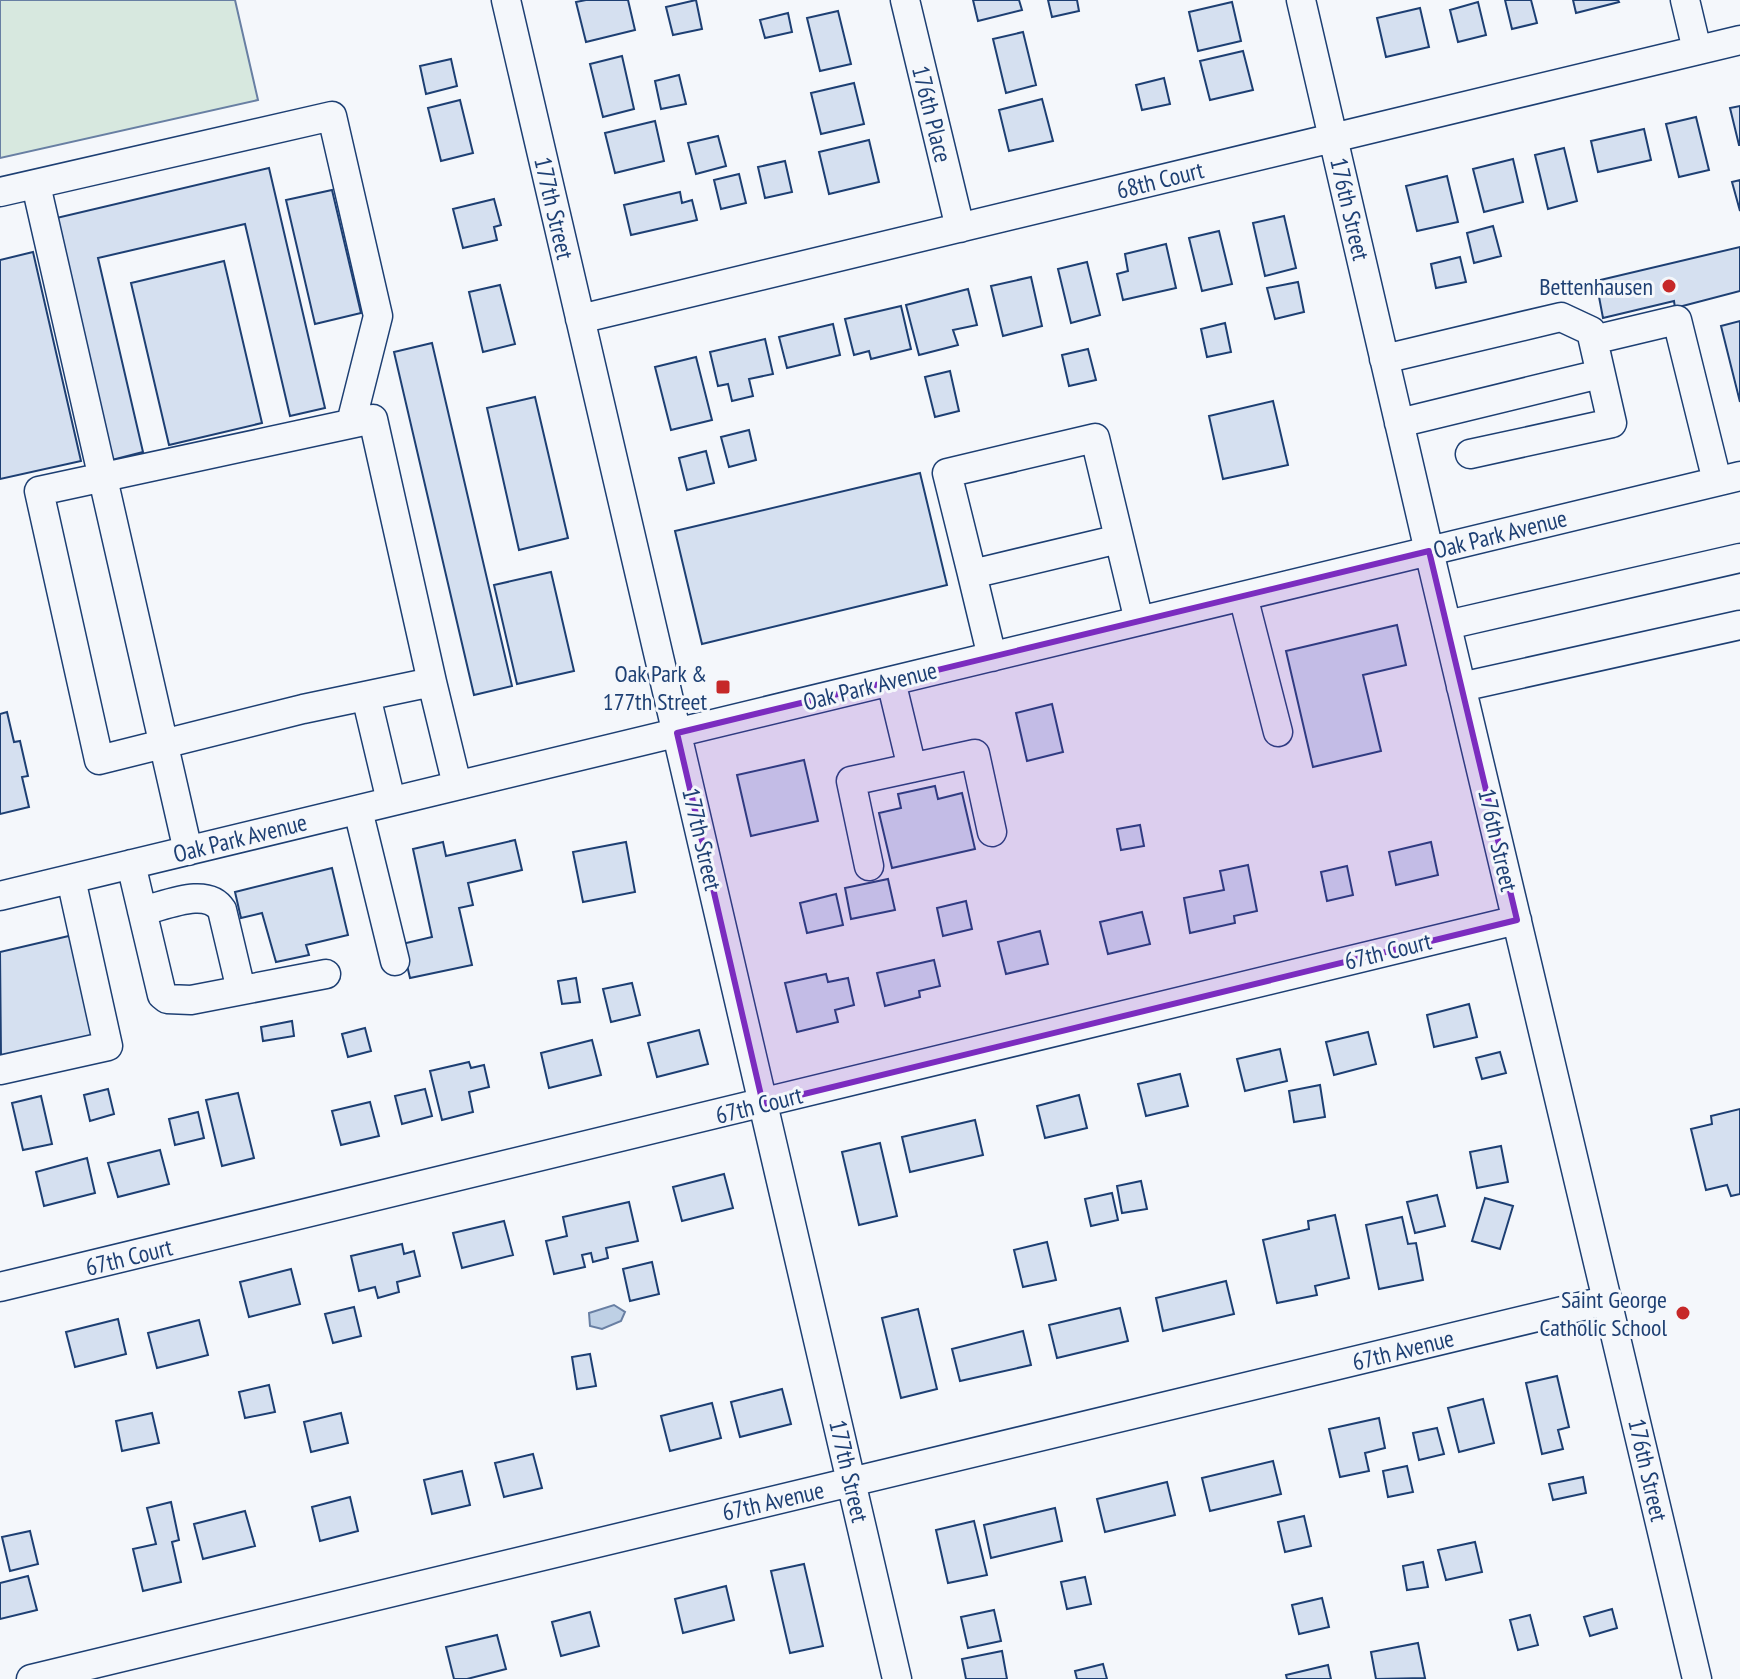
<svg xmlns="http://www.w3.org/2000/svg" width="1740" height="1679" viewBox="0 0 1740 1679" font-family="'PT Sans Narrow',sans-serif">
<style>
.green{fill:#d7e8df;stroke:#687fa3;stroke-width:2}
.water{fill:#bed0e5;stroke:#687fa3;stroke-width:2}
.building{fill:#d5e0f0;stroke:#1d3f73;stroke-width:2}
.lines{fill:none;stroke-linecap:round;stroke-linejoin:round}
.minor-casing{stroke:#1d3f73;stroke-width:31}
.minor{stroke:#f4f7fb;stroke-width:28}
.marked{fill:#7b2cbf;fill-opacity:0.2;stroke:#7b2cbf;stroke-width:6;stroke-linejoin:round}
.poi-dot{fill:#c62828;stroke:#f4f7fb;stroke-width:3}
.labels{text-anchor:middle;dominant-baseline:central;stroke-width:6;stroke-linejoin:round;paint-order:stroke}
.street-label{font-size:24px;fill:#1d3f73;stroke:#f4f7fb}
.poi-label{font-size:24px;fill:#1d3f73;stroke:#f4f7fb;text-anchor:end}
</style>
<rect width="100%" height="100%" fill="#f4f7fb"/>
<path class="green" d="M0,0H235L258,100L0,158Z"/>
<path class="water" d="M614,1305L625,1312L621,1321L602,1329L590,1326L589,1313Z"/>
<path class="building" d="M586,0H628L635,30L586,42L576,2Z
M696,0L702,29L673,35L666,7Z
M973,0H1019L1022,10L978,21Z
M1048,0H1077L1079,11L1052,17Z
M1505,0H1531L1537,23L1512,29Z
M1573,0H1618L1619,2L1576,13Z
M1232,2L1241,41L1198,51L1189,12Z
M1478,2L1486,35L1458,42L1450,10Z
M1420,8L1429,47L1386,57L1377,18Z
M838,11L851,64L820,71L807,18Z
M788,13L792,32L765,38L760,20Z
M1023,32L1036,85L1006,93L993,39Z
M1243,51L1253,90L1210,100L1200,61Z
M622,56L634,109L603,117L590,64Z
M451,59L457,86L426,94L420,66Z
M679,75L686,104L661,109L655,81Z
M1164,78L1170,104L1142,110L1136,85Z
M854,83L864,124L821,134L811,93Z
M1042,99L1053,141L1009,151L999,110Z
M460,100L473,153L441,161L428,108Z
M1740,106V145H1739L1730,108Z
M1696,117L1709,170L1679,177L1666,124Z
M655,121L664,161L615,173L605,133Z
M1644,129L1651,160L1598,172L1591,141Z
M718,136L726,166L696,174L688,143Z
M869,140L879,182L829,194L819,152Z
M1564,148L1577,201L1548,209L1535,155Z
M1513,159L1523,202L1484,212L1473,169Z
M785,161L792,192L765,198L758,167Z
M269,168L325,408L290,416L245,224L98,258L143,452L104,462L48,220Z
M739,174L746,203L721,209L714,180Z
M1447,176L1458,222L1417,231L1406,186Z
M1740,180V211L1732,182Z
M332,190L361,313L315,324L286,200Z
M680,192L682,203L692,200L697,220L631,235L624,205Z
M494,199L501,225L494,227L497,240L463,248L453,209Z
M1284,216L1296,268L1265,276L1253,223Z
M1493,226L1501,256L1474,263L1467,233Z
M1219,231L1232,284L1202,291L1189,238Z
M1166,244L1176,288L1123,300L1117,274L1128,271L1125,254Z
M1740,247V291L1675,308L1674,301L1603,318L1596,281Z
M33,252L81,461L0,479V260Z
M1460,257L1466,282L1436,288L1431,264Z
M224,261L262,423L169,445L131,283Z
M1087,262L1100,315L1071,323L1058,269Z
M1031,277L1042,326L1003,336L991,286Z
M1298,282L1304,312L1275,319L1267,288Z
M500,285L515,344L483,352L469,292Z
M968,289L977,325L953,330L958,345L919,355L906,305Z
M901,306L911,349L871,359L869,351L854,355L845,319Z
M1740,321V402L1721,326Z
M1225,323L1231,352L1207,357L1201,329Z
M833,324L840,355L787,368L779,337Z
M765,339L773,374L749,379L753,396L732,401L728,384L718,386L710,352Z
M432,343L512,686L474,695L394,352Z
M1088,349L1096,380L1069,386L1062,355Z
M696,357L712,420L671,430L655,367Z
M950,371L959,411L935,417L925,377Z
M535,397L568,538L519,550L487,408Z
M1273,401L1288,465L1223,479L1209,416Z
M749,430L756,460L729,467L721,437Z
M706,451L714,483L687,490L679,458Z
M920,473L947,585L702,644L675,531Z
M551,572L574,671L517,684L494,585Z
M1397,625L1406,665L1363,675L1381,751L1313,767L1286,651Z
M1052,704L1063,752L1027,761L1016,713Z
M7,712L14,742L20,741L28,776L22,777L29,807L0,814V714Z
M804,760L818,821L751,836L737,775Z
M935,786L938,799L962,793L975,849L892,868L879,813L901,808L898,794Z
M1140,825L1144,846L1121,850L1117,829Z
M515,840L522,870L468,883L473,905L459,908L472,965L410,978L402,944L432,937L413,849L443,842L446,856Z
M626,842L635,892L583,902L573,852Z
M1431,842L1438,875L1396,885L1389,852Z
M1248,865L1257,911L1234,916L1235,923L1190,933L1184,898L1224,890L1220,871Z
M1347,866L1353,895L1327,901L1321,872Z
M332,868L348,935L306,945L309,955L276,962L262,913L241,918L235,892Z
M888,879L895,910L851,919L845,888Z
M836,894L843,925L807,933L800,903Z
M966,901L972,929L943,936L937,908Z
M1142,912L1150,944L1108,954L1100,922Z
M1040,931L1048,964L1006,974L998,942Z
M73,935L96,1035L1,1057L0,952Z
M934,960L940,986L919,991L920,997L885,1006L877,973Z
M826,974L828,982L848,978L854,1005L835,1010L838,1022L797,1032L785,983Z
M576,978L580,1002L562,1004L558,981Z
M632,983L640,1015L611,1022L603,989Z
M1469,1004L1477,1037L1434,1047L1427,1015Z
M292,1021L294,1036L263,1041L261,1027Z
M365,1028L371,1051L348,1057L342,1034Z
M699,1030L708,1064L657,1077L648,1043Z
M1368,1032L1376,1064L1334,1075L1326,1042Z
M592,1040L601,1075L549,1088L541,1053Z
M1280,1049L1287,1081L1245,1091L1237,1059Z
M1500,1052L1506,1073L1482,1079L1476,1058Z
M469,1062L471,1068L484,1065L489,1087L469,1092L473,1112L442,1120L430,1071Z
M1180,1074L1188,1106L1146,1116L1138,1084Z
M1320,1085L1325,1117L1294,1122L1289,1091Z
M108,1089L114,1114L90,1121L84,1095Z
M425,1089L432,1116L402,1124L395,1096Z
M238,1093L254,1158L222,1166L206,1100Z
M1079,1095L1087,1128L1045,1138L1037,1106Z
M41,1096L52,1144L23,1150L12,1103Z
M370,1102L379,1136L341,1145L332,1111Z
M1740,1109V1194L1731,1196L1727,1185L1706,1190L1691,1129L1712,1124L1711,1116Z
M198,1112L204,1138L175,1145L169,1119Z
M975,1120L983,1155L910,1172L902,1137Z
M880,1143L897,1216L859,1225L842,1152Z
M1501,1146L1508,1182L1477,1188L1470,1152Z
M160,1150L169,1184L118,1197L108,1163Z
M87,1158L95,1193L44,1206L36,1172Z
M724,1174L733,1208L682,1221L673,1187Z
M1141,1181L1147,1209L1122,1213L1117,1186Z
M1112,1193L1118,1220L1091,1226L1085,1199Z
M1437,1195L1445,1226L1415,1233L1407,1202Z
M1485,1198L1513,1206L1500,1249L1472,1241Z
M629,1202L638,1241L606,1248L608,1258L593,1262L591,1253L582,1255L585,1267L554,1274L546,1241L567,1236L563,1217Z
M1335,1215L1349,1278L1315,1286L1317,1295L1277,1303L1263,1240L1309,1229L1308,1221Z
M1402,1217L1408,1244L1416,1243L1423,1280L1379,1289L1366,1225Z
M504,1221L513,1255L462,1268L453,1233Z
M1047,1242L1056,1280L1023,1287L1014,1250Z
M402,1244L404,1254L414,1251L420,1276L397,1282L399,1292L378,1298L375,1287L359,1291L351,1256Z
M652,1262L659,1294L630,1301L623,1269Z
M291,1269L300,1304L249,1317L240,1282Z
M1226,1281L1234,1314L1163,1331L1156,1298Z
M354,1307L361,1336L333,1343L325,1314Z
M1120,1308L1128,1341L1057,1358L1049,1325Z
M918,1309L937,1389L901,1398L882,1318Z
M118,1319L126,1354L75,1367L66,1332Z
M199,1320L208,1355L157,1368L148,1333Z
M1023,1331L1031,1365L960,1381L952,1349Z
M590,1354L596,1386L577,1389L572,1357Z
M1557,1376L1569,1427L1558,1430L1563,1449L1542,1454L1526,1383Z
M269,1385L275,1412L245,1418L239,1392Z
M782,1389L791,1424L740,1437L731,1402Z
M1483,1399L1494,1443L1459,1452L1448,1408Z
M712,1403L721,1438L670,1451L661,1416Z
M152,1413L159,1443L122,1451L116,1421Z
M341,1413L348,1443L311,1452L304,1422Z
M1379,1418L1385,1448L1365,1453L1369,1471L1340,1477L1329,1429Z
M1437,1428L1444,1454L1419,1460L1413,1433Z
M533,1454L542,1488L504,1497L495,1463Z
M1273,1461L1281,1494L1210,1511L1202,1478Z
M1407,1466L1413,1492L1388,1497L1383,1471Z
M462,1471L470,1505L432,1514L424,1480Z
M1583,1477L1586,1493L1553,1500L1549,1484Z
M1167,1482L1175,1515L1105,1532L1097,1499Z
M350,1497L358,1531L320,1541L312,1507Z
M171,1502L179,1540L172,1542L181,1582L143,1591L133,1549L156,1544L147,1508Z
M1055,1508L1062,1541L991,1558L984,1525Z
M245,1511L255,1546L203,1559L194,1524Z
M1304,1516L1311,1546L1285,1552L1278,1522Z
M974,1521L987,1575L948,1583L936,1530Z
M30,1531L38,1564L10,1571L2,1537Z
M1475,1542L1482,1572L1446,1580L1438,1550Z
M1423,1562L1428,1587L1407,1590L1403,1566Z
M804,1564L823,1646L790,1653L771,1571Z
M28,1576L37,1610L0,1619V1583Z
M1085,1577L1091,1604L1067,1609L1061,1582Z
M726,1586L734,1620L683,1633L675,1599Z
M1322,1598L1329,1627L1299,1634L1292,1605Z
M1612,1609L1617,1628L1590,1636L1584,1617Z
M994,1610L1001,1641L968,1648L961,1617Z
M590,1612L599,1646L561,1656L552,1622Z
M1530,1615L1538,1645L1518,1650L1510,1620Z
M497,1635L506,1669L467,1679H454L446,1647Z
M1418,1643L1425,1678L1376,1679L1371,1652Z
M1002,1651L1007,1679H966L962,1659Z
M1103,1664L1107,1679H1077L1075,1671Z
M1328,1665L1331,1679H1287L1286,1675Z"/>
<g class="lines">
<g class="minor-casing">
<path id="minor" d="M506,0L897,1679
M905,0L960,228
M1301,0L1429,551L1697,1679
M1685,0L1697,50
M36,185L188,851
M0,192L332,116L378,316L351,423
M580,319L1740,40
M1593,340L1677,320L1717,481
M1384,359L1561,317L1591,331L1612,423L1470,454
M1399,423L1600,374
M1119,539L972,574L947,473L1095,438L1139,621
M972,574L992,657
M1243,596L1278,732
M1447,625L1740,558
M891,681L912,768
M432,682L303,709L99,760L39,491L373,419L432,682L457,785
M1461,687L1740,625
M366,696L391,801
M358,810L395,961
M131,864L162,995L167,999L191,1000L326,974
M869,866L851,781L975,754L992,832
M0,896L1740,476
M142,911C165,906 207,886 222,910L241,990
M0,1070L108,1046L71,879
M0,1287L1517,920
M31,1679L1608,1300"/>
</g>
<use href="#minor" class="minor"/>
</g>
<path class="marked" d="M1429,551L1517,920L763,1104L677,733Z"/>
<g class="poi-dot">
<circle cx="1669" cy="286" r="8"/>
<rect x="715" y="679" width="16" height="16" rx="4"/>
<circle cx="1683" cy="1313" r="8"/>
</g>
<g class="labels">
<g class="street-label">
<text transform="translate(932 114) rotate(76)">176th Place</text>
<text transform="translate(1160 180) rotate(-14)">68th Court</text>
<text transform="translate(554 208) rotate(77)">177th Street</text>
<text transform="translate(1350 209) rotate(77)">176th Street</text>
<text transform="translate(1500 534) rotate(-14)">Oak Park Avenue</text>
<text transform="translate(870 686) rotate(-14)">Oak Park Avenue</text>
<text transform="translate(240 838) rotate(-14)">Oak Park Avenue</text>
<text transform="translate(702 839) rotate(77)">177th Street</text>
<text transform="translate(1498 840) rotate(77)">176th Street</text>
<text transform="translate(1388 951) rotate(-14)">67th Court</text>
<text transform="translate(759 1105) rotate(-14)">67th Court</text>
<text transform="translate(129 1257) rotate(-14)">67th Court</text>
<text transform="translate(1403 1350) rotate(-14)">67th Avenue</text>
<text transform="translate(1648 1470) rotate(77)">176th Street</text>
<text transform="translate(849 1471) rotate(77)">177th Street</text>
<text transform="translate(773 1501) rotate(-13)">67th Avenue</text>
</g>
<g class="poi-label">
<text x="1653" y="286">Bettenhausen</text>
<text x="707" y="673">Oak Park &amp;<tspan x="707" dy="28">177th Street</tspan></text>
<text x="1667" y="1299">Saint George<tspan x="1667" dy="28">Catholic School</tspan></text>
</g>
</g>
</svg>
